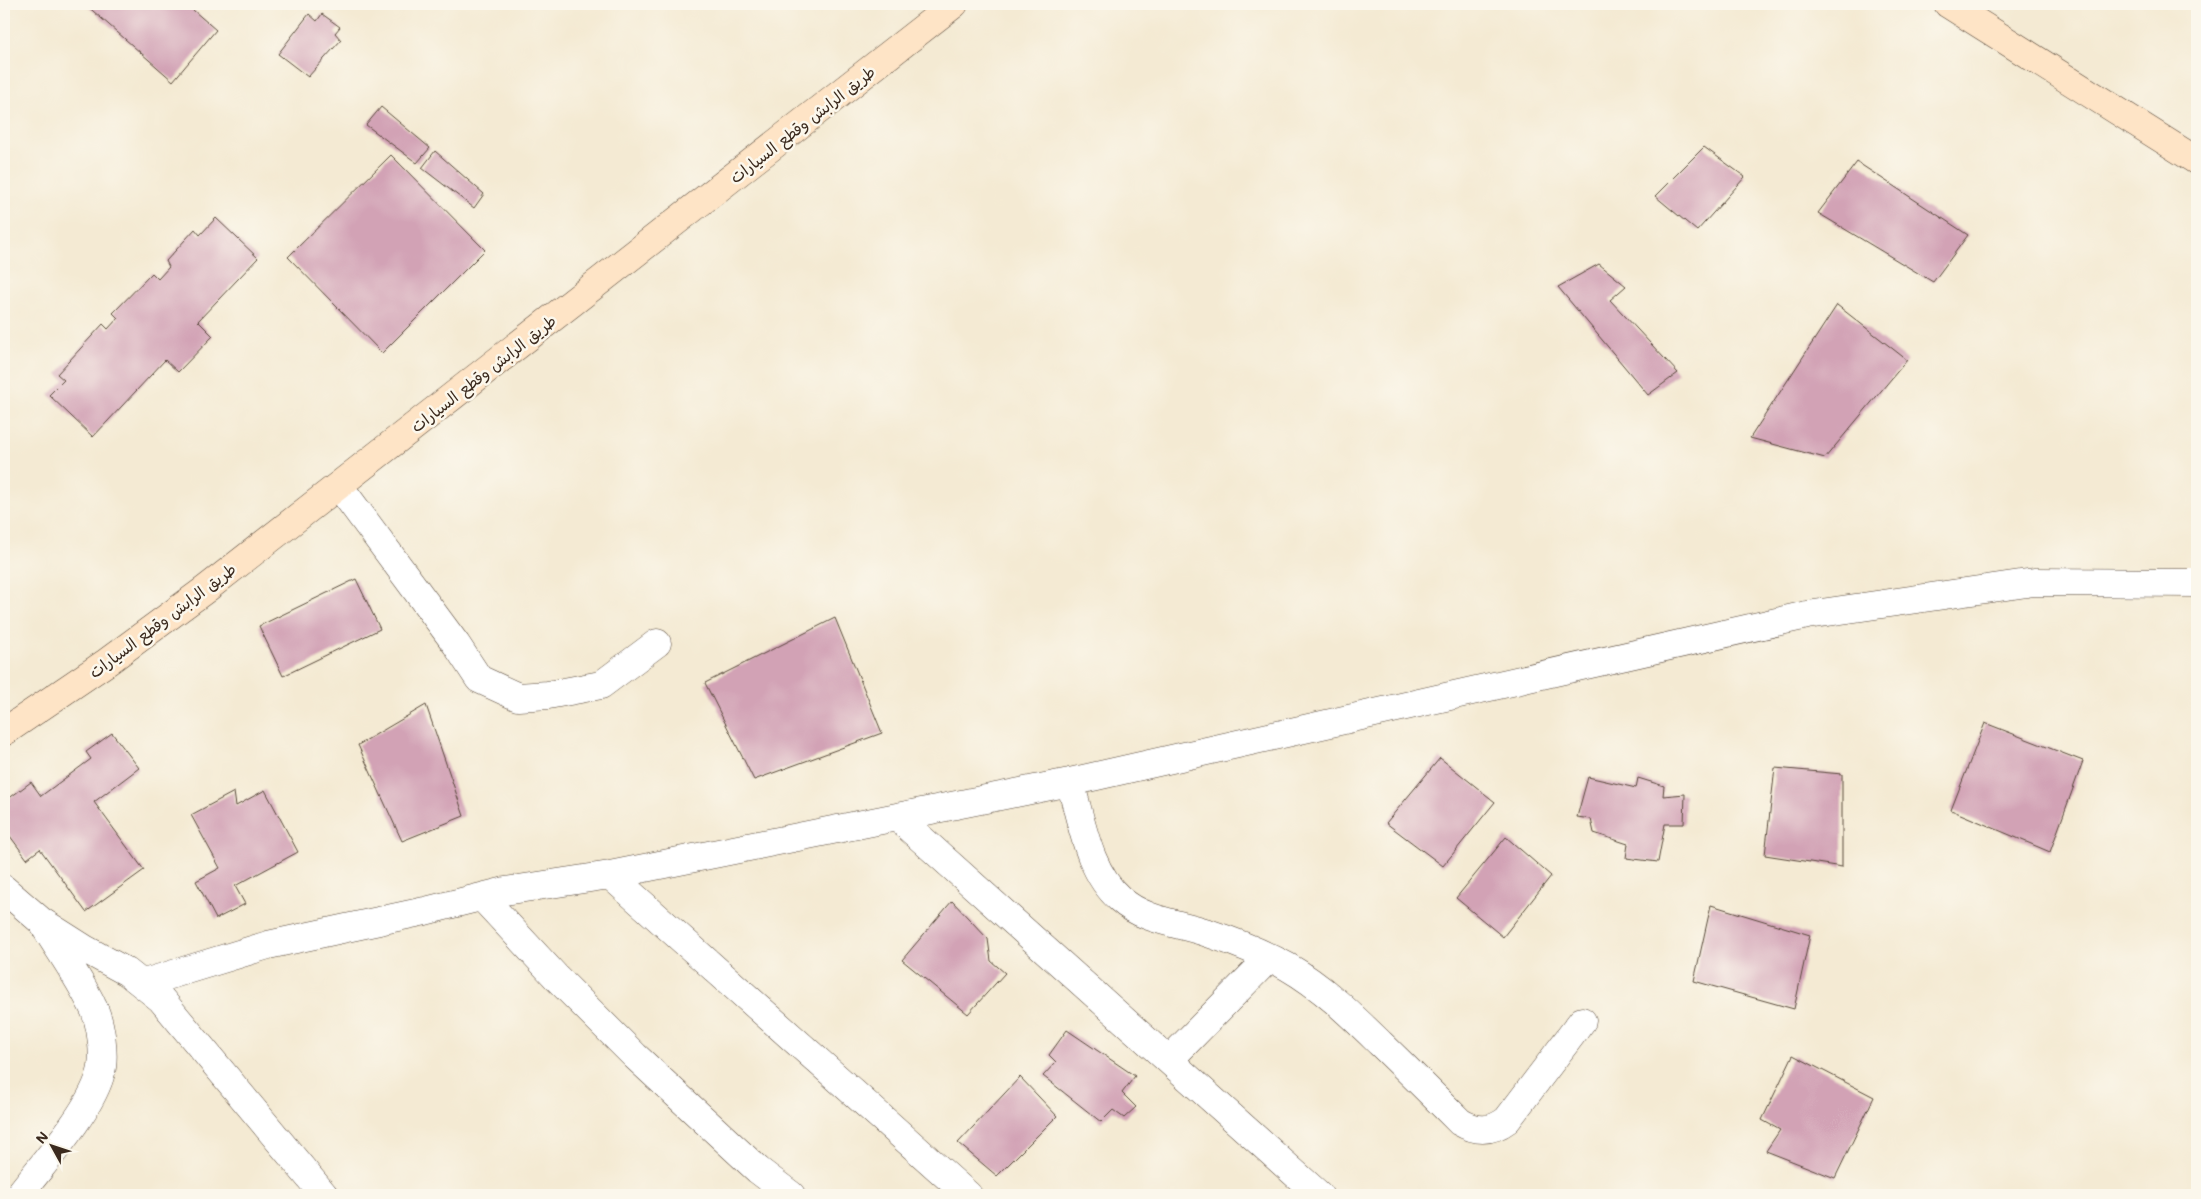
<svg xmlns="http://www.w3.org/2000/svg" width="2201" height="1199" viewBox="0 0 2201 1199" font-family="Mali,'Playpen Sans Arabic',sans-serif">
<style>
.building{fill:#d2a2b5}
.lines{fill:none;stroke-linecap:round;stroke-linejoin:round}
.minor-casing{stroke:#574739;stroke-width:29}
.secondary-casing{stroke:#574739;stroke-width:29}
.minor{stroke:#fff;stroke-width:28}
.secondary{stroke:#fee4c6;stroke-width:28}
.labels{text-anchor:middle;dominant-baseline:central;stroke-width:5;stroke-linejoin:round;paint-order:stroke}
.street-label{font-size:16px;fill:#3b2a1e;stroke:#fbf7ec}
</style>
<rect width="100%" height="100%" fill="#fbf7ec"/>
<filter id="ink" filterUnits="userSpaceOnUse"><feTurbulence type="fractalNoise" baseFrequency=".02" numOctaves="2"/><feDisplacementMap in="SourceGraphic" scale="10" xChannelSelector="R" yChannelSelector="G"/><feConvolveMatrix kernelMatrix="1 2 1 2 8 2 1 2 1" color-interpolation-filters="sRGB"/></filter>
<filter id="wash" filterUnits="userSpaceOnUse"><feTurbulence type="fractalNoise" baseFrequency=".0096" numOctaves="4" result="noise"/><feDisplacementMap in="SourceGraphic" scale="20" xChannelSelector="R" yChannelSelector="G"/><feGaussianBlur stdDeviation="1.12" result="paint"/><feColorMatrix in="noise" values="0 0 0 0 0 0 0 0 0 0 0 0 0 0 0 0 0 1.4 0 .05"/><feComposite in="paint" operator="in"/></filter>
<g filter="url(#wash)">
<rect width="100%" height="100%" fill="#f4ead3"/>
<g id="blocks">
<path class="building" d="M85,4H186L216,30L173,81Z
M309,14L317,21L322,14L340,27L335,33L341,40L308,77L278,54Z
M381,107L430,148L417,163L366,125Z
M1704,147L1745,177L1697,231L1655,196Z
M435,151L484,194L474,208L422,168Z
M391,155L485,250L382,353L288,257Z
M1857,162L1968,235L1933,282L1818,213Z
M216,218L258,258L198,321L213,336L178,372L165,360L93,437L49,395L64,380L57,374L103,324L108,329L118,318L113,313L152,273L158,279L169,267L166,261L195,229L200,235Z
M1599,264L1626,286L1610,300L1678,373L1648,395L1558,287Z
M1837,305L1907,360L1825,458L1750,438Z
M356,579L380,629L283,676L259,626Z
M835,618L882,733L754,780L705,683Z
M426,705L464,816L402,841L358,745Z
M1985,723L2083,761L2050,852L1951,810Z
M112,733L139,768L94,802L144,870L86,912L40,849L27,859L4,828V802L31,782L41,796L91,759L86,752Z
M1440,758L1495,802L1443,866L1386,823Z
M1775,768L1842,774V867L1765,855Z
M1588,777L1636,788L1638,778L1664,786L1663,796L1685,794L1684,824H1665L1658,862L1626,858L1628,844L1594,833L1591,819L1577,817Z
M265,790L298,852L235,886L245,904L216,919L196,881L220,868L191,815L234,792L236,806Z
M1506,837L1551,876L1503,937L1456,898Z
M952,901L988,939L991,961L1005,973L968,1014L902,960Z
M1711,905L1810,935L1794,1009L1694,981Z
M1067,1030L1135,1076L1122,1093L1136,1107L1124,1118L1113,1110L1101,1122L1043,1076L1056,1062L1049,1055Z
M1793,1055L1874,1097L1835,1178L1766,1151L1780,1130L1762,1120Z
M1020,1077L1057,1116L997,1176L958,1143Z"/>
</g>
</g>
<g filter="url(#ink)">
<use href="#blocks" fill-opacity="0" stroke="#574739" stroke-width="1"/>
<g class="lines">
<g class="minor-casing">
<path id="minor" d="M339,486L456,644L479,679L518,697L548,695L601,685L657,643
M1070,782C1082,822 1088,871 1120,899C1144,921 1179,923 1208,933C1235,942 1263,953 1288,967C1324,988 1352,1016 1381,1044C1408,1070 1434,1096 1460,1122C1477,1132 1491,1132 1507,1120L1582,1021
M897,817L1319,1195
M610,875L968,1195
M4,889L41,921L85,949L127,972L161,999L324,1195
M482,897L557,978L635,1056L758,1170L791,1195
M144,983L268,945L425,911L505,891L610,875L1070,782L1807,615L2034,582L2197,583
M1169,1060L1269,958
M19,1195C44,1162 88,1114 100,1076C106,1058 101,1021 92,1005C79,978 61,953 45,927"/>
</g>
<g class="secondary-casing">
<path id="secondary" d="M1948,4L2197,161
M4,732L107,662L206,589L954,4"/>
</g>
<use href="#minor" class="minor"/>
<use href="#secondary" class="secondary"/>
</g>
</g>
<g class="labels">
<g class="street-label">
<text transform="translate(802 124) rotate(-38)">طريق الرابش وقطع السيارات</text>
<text transform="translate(483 373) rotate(-38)">طريق الرابش وقطع السيارات</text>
<text transform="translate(162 620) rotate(-37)">طريق الرابش وقطع السيارات</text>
</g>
</g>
<rect width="2201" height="1199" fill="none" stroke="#fbf7ec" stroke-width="20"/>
<g transform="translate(52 1146) rotate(310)" stroke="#fbf7ec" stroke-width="4" paint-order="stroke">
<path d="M0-4L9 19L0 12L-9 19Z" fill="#3b2a1e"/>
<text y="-8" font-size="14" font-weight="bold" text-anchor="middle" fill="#3b2a1e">N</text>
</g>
</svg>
